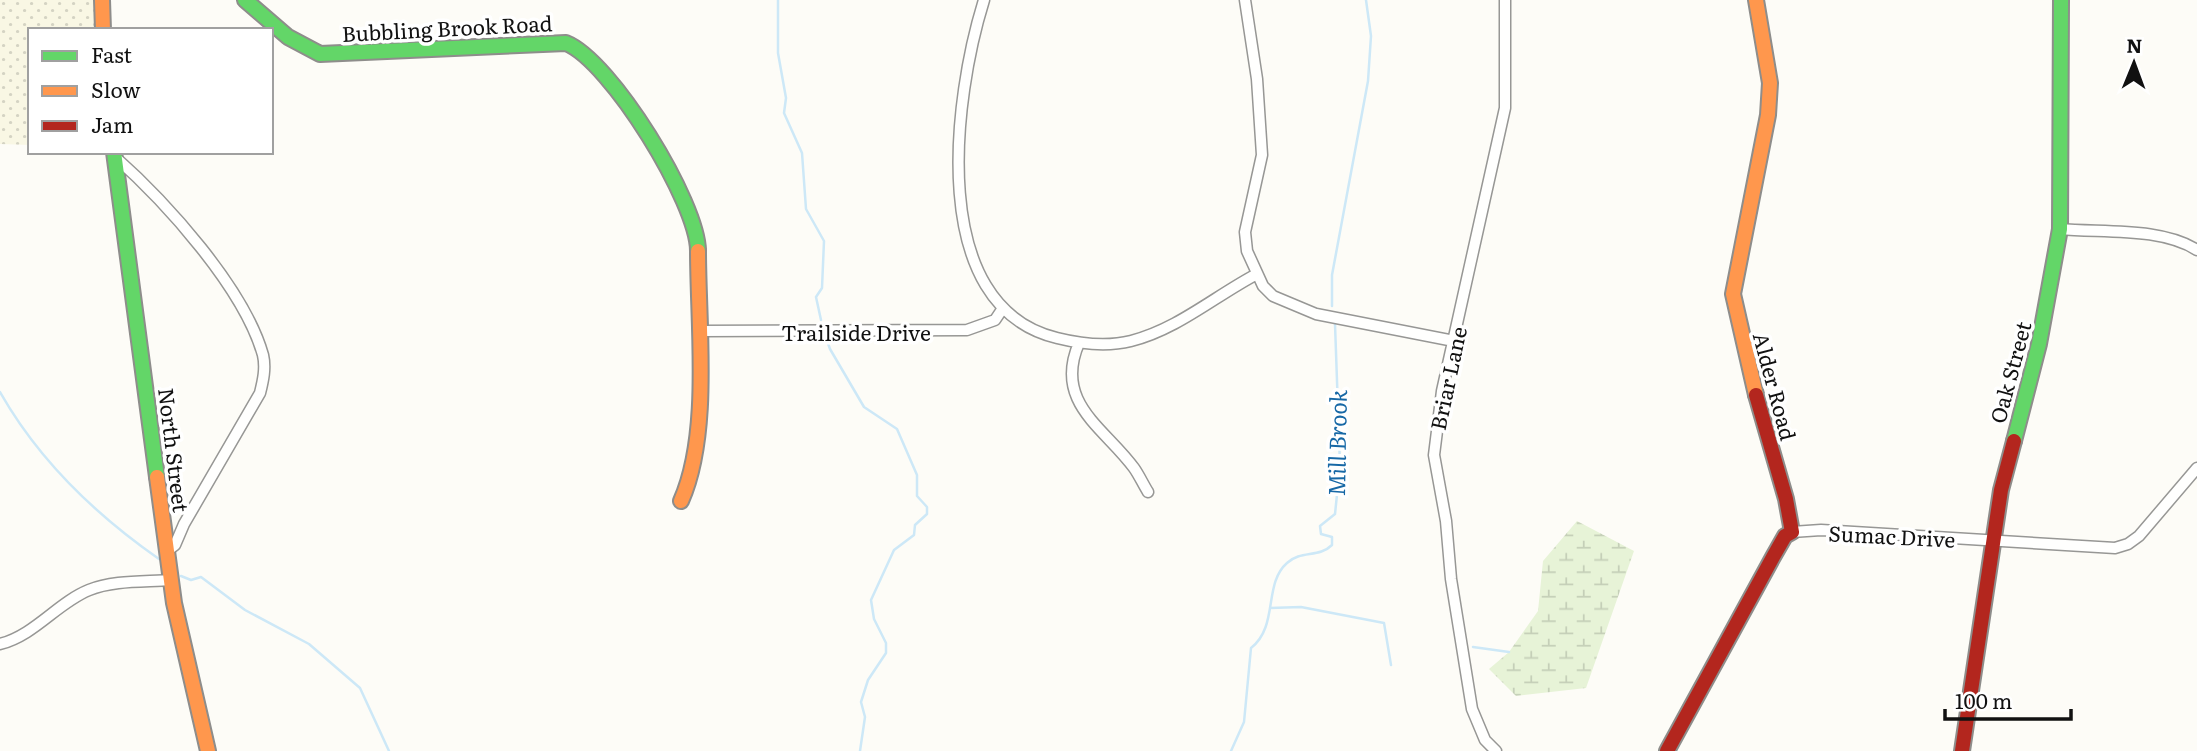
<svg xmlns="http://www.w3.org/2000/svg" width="2197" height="751" viewBox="0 0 2197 751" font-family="Literata,serif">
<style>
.farmland{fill:url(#farmland-dots)}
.wetland{fill:url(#wetland-marsh)}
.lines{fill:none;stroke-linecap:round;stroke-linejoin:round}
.stream{stroke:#cde8f7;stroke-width:2.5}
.street-casing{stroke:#979795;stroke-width:13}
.fast-casing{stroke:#8e8d8b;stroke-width:18}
.slow-casing{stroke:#8e8d8b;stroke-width:18}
.jam-casing{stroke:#8e8d8b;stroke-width:18}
.street{stroke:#fffffe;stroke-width:10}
.fast{stroke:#63d668;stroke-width:14}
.slow{stroke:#ff974d;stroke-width:14}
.jam{stroke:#b3261e;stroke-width:14}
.labels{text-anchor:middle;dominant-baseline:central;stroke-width:7;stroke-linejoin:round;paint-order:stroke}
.street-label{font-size:21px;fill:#111;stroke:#fff}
.water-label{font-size:23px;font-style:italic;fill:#1768a6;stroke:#fff}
</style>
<defs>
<pattern id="farmland-dots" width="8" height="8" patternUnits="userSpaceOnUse" patternTransform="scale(1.75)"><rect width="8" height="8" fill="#f9f7e4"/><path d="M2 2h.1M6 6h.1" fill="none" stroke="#d4d3c3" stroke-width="1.8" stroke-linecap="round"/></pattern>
<pattern id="wetland-marsh" width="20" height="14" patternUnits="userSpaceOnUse" patternTransform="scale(1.75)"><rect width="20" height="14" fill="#e7f3d7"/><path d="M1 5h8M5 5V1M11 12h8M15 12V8" fill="none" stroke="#c5cfb8"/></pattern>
</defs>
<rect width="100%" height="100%" fill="#fdfcf7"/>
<path class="farmland" d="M0,0H96L97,30H30V145L0,144Z"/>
<path class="wetland" d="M1577,521L1634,551L1586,688L1516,696L1489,669L1509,652L1538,611L1543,561Z"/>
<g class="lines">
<path class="stream" d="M778,0V53L786,98L784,113L802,153L806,209L824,241L822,288L816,297L821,320
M1332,306V275L1368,81L1371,36L1366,0
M825,335L830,349L864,407L897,429L917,475V496L927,507V514L915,525L914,535L894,550L871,600L874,619L886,643V653L868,680L861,702L865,717L860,751
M0,392C38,459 96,515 159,559
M181,576L191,580L201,577L245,610L309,644L360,688L389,751
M1270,608L1301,607L1384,623L1391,665
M1473,647L1509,652
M1231,751L1244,722L1251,648C1279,626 1263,584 1287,563C1301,550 1319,558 1332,545V537L1321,534L1320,526L1335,514L1340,466L1335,324"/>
<g class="street-casing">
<path id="street" d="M984,0C954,96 925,306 1057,338C1081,344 1107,347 1131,341C1178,329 1215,296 1257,274
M1245,0L1257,79L1262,155L1245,232L1247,251L1263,286L1273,296L1316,314L1454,341
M114,156C166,202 244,288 263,355C266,368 263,381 260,393L184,524L175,545L167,551
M2060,229C2103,233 2161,227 2197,250
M701,331L967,330L995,320L1003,308
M1079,343C1053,403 1105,428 1134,468C1139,475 1143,484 1148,492
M1792,532L1821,530L2115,548L2128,544L2139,536L2197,468
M0,644C35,635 57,603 89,590C113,580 145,582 171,580
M1496,751L1485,740L1472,709L1451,579L1446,521L1434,455L1442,391L1505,108V0"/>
</g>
<g class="fast-casing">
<path id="fast" d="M245,0L288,37L320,54L566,43C611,61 698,203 698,251
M114,152L157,477
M2014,441L2039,344L2060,229L2061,0"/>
</g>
<g class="slow-casing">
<path id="slow" d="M102,0L103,30
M1756,0L1770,83L1768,115L1733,294L1756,395
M157,477L174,603L208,751
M681,501C711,434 698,326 698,251"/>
</g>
<g class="jam-casing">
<path id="jam" d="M1667,751L1773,557L1785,536L1792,532L1786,499L1756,395
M1962,751L2001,490L2014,441"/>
</g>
<use href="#street" class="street"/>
<use href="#fast" class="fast"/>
<use href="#slow" class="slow"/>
<use href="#jam" class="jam"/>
</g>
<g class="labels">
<g class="street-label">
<text transform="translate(447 27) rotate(-3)">Bubbling Brook Road</text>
<text x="856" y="331">Trailside Drive</text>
<text transform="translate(2009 372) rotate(-75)">Oak Street</text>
<text transform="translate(1447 378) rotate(-78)">Briar Lane</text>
<text transform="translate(1776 386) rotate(75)">Alder Road</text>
<text transform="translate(175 450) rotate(83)">North Street</text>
<text transform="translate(1892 535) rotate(3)">Sumac Drive</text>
</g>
<g class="water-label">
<text transform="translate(1336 443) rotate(-89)">Mill Brook</text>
</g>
</g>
<rect x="28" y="28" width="245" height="126" fill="#ffffff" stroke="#a0a0a0" stroke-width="2"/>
<rect x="42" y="51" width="35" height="10" fill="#63d668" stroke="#a0a0a0" stroke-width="2"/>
<text x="91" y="63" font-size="21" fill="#111111">Fast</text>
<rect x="42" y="86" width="35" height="10" fill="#ff974d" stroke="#a0a0a0" stroke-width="2"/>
<text x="91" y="98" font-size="21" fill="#111111">Slow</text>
<rect x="42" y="121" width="35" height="10" fill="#b3261e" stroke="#a0a0a0" stroke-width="2"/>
<text x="91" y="133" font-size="21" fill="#111111">Jam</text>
<g transform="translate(2134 63) rotate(1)" stroke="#ffffff" stroke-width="5" paint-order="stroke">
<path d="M0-5L12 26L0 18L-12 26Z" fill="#111111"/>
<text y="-10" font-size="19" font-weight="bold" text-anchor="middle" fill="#111111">N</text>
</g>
<path d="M1945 709v10h126v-10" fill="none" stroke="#111111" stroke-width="3.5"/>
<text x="1955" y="709" font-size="21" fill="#111111" stroke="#ffffff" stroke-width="5" paint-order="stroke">100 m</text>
</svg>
